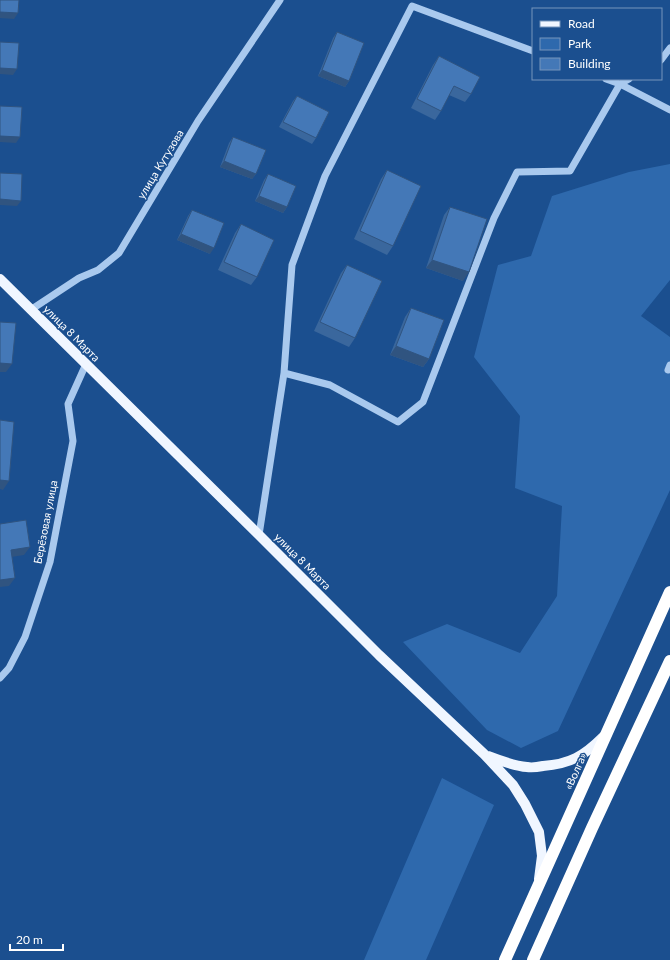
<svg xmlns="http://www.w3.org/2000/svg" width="670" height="960" viewBox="0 0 670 960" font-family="Lato,sans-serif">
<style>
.green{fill:#2e69ad}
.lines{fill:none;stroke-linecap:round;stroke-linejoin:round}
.minor{stroke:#a9c9ee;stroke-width:7}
.major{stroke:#f0f6ff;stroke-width:10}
.highway{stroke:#fff;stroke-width:12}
.wall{fill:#3a679d}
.shaded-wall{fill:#305480}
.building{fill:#4478b7;stroke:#305480}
.labels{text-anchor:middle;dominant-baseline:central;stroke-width:3;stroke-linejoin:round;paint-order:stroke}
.street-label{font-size:11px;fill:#fff;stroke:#1b4f8f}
</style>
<rect width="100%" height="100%" fill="#1b4f8f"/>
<path class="green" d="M670,164V280L641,316L670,337V490L558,731L521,748L487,730L403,642L447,624L520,653L557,596L562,506L515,488L520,416L474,357L498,265L531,256L552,196L629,172Z
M442,778L494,805L426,960H364Z"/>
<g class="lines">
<path class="minor" d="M661,60L670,48
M606,79L620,84L629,79
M32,309L79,278L98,270L119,253L198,121L280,0
M668,370L670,365
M284,373L292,265L325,176L412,6L533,51
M259,535L284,373L330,385L398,422L423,402L494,218L517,172L570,171L620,84L670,110
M0,678L9,668L25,637L50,562L73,441L68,404L86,364"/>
<path class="major" d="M0,279L259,535L379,655L484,754L513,785L525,804L539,832L542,856L539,879
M488,756C501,761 514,766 527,767C532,768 538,767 543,766C570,764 584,756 603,737"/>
<path class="highway" d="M505,960L670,592
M533,960L592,828L670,661"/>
</g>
<path class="wall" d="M337,32L349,81L345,87L318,76L333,38Z
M439,56L471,94L465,102L449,95L441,111L435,120L411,108L433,65Z
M297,96L316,138L312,144L279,127L293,101Z
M233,137L256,174L252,179L220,167L229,143Z
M387,170L393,246L387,255L354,239L381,179Z
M268,174L287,207L283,213L255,201L264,180Z
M450,207L463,281L426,268L444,215Z
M192,210L210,254L177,240L188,216Z
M241,224L257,277L251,285L218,270L235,233Z
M347,265L355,338L349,347L314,331L341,273Z
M411,308L429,359L423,367L390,355L405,317Z"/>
<path class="shaded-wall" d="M0,12L18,13L14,19L0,18Z
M0,68L17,69L13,75L0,74Z
M322,70L349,81L345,87L318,76Z
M0,136L20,137L16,143L0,142Z
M224,161L256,174L252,179L220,167Z
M259,196L287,207L283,213L255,201Z
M0,199L21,201L17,206L0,205Z
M181,234L214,248L210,254L177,240Z
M432,260L469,272L463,281L426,268Z
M396,346L429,359L423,367L390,355Z
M0,363L12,364L6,372H0Z
M0,480L9,481L3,490L0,489Z
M30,547L24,555L5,558L11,550Z
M15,578L9,586L0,587V580Z"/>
<path class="building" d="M0,0H19L18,13L0,12Z
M337,32L364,43L349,81L322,70Z
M0,42L19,43L17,69L0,68Z
M439,56L480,77L471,94L454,86L441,111L417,99Z
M297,96L329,112L316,138L283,122Z
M0,106L22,107L20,137L0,136Z
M233,137L266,150L256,174L224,161Z
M387,170L421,186L393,246L360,231Z
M0,173L22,174L21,201L0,199Z
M268,174L296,186L287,207L259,196Z
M450,207L487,219L469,272L432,260Z
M192,210L224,223L214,248L181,234Z
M241,224L274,240L257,277L224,262Z
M347,265L382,281L355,338L320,322Z
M411,308L444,320L429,359L396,346Z
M0,322L16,323L12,364L0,363Z
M0,420L14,422L9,481L0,480Z
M26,520L30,547L11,550L15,578L0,580V524Z"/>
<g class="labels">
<g class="street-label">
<text transform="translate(160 164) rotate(-59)">улица Кутузова</text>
<text transform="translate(72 333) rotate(45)">улица 8 Марта</text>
<text transform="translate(45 522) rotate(-79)">Берёзовая улица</text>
<text transform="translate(303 561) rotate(45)">улица 8 Марта</text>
<text transform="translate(575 771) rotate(-66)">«Волга»</text>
</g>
</g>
<rect x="532" y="8" width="130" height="72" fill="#1b4f8f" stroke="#7695bc"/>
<rect x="540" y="21" width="20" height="6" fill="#f0f6ff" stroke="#7695bc"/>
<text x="568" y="28" font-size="12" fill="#ffffff">Road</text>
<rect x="540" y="38" width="20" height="12" fill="#2e69ad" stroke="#7695bc"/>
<text x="568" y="48" font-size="12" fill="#ffffff">Park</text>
<rect x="540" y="58" width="20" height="12" fill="#4478b7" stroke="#7695bc"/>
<text x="568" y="68" font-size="12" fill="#ffffff">Building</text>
<path d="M10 944v6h53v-6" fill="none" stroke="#ffffff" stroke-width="2"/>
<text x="16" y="944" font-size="12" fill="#ffffff" stroke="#1b4f8f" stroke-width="3" paint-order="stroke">20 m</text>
</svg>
